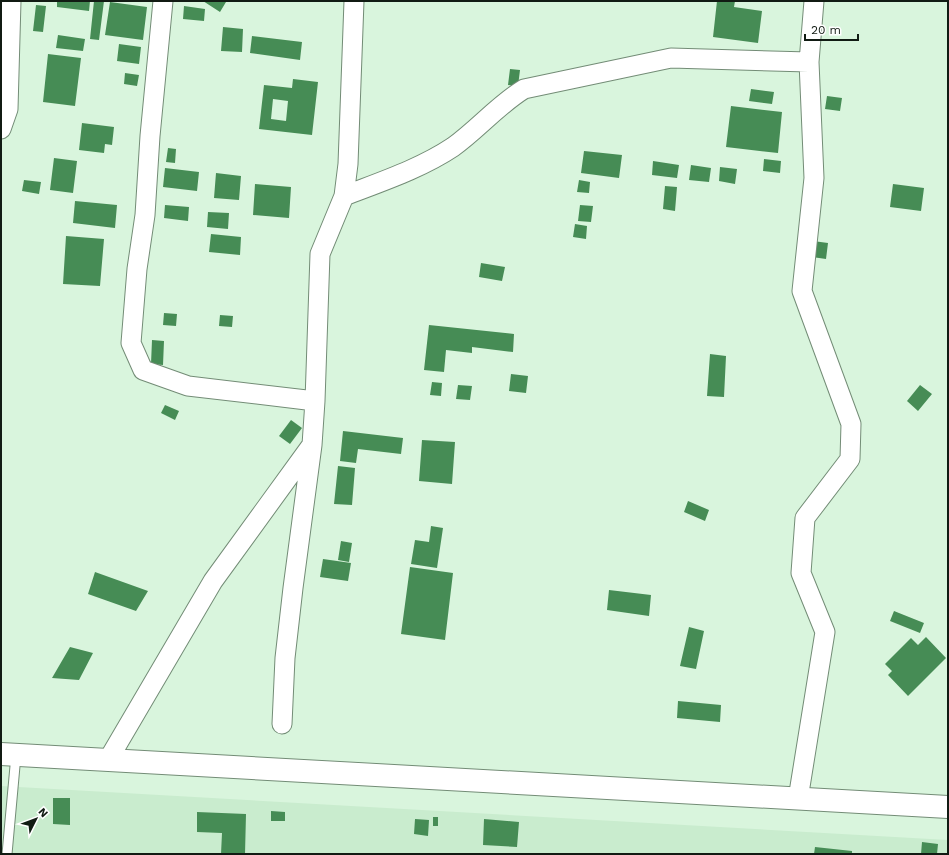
<svg xmlns="http://www.w3.org/2000/svg" width="949" height="855" viewBox="0 0 949 855" font-family="'Work Sans',sans-serif">
<style>
.built{fill:#c9ecce}
.building{fill:#468c55;fill-rule:evenodd}
.lines{fill:none;stroke-linecap:round;stroke-linejoin:round}
.service-casing{stroke:#738c76;stroke-width:11}
.minor-casing{stroke:#738c76;stroke-width:21}
.tertiary-casing{stroke:#738c76;stroke-width:24}
.service{stroke:#fff;stroke-width:9}
.minor{stroke:#fff;stroke-width:19}
.tertiary{stroke:#fff;stroke-width:22}
</style>
<rect width="100%" height="100%" fill="#d9f5dd"/>
<path class="built" d="M1,786L948,840V854H1Z"/>
<path class="building" d="M57,1H90L89,11L57,7Z
M94,1H104L99,40L90,39Z
M203,1H224L226,2L220,12Z
M717,1H735L734,7L762,11L758,43L713,37Z
M110,2L147,7L143,40L105,35Z
M36,5L46,6L43,32L33,31Z
M184,6L205,9L204,21L183,19Z
M223,27L243,29L242,52L221,51Z
M58,35L85,39L83,51L56,48Z
M252,36L302,42L300,60L250,53Z
M119,44L141,47L139,64L117,61Z
M48,54L81,58L75,106L43,102Z
M510,69L520,70L518,86L508,85Z
M125,73L139,75L137,86L124,84Z
M293,79L318,82L312,135L259,129L264,85L292,88ZM273,99L288,101L286,121L271,119Z
M751,89L774,92L772,104L749,101Z
M827,96L842,98L840,111L825,109Z
M731,106L782,112L778,153L726,147Z
M82,123L114,127L112,145L105,144L104,153L79,150Z
M168,148L176,149L175,163L166,162Z
M584,151L622,155L619,178L581,173Z
M54,158L77,161L73,193L50,190Z
M764,159L781,161L780,173L763,171Z
M653,161L679,165L677,178L652,175Z
M691,165L711,168L709,182L689,180Z
M720,167L737,169L735,184L719,181Z
M165,168L199,172L197,191L163,187Z
M216,173L241,176L239,200L214,198Z
M24,180L41,182L39,194L22,191Z
M579,180L590,182L589,193L577,192Z
M255,184L291,187L289,218L253,215Z
M893,184L924,188L921,211L890,207Z
M665,186L677,187L675,211L663,209Z
M75,201L117,205L115,228L73,223Z
M165,205L189,207L188,221L164,218Z
M580,205L593,206L591,222L578,221Z
M208,212L229,213L228,229L207,227Z
M575,224L587,226L586,239L573,237Z
M211,234L241,237L240,255L209,252Z
M66,236L104,239L100,286L63,284Z
M813,241L828,243L826,259L812,257Z
M481,263L505,267L502,281L479,277Z
M164,313L177,314L176,326L163,325Z
M220,315L233,316L232,327L219,326Z
M429,325L514,334L513,352L472,347V353L446,350L444,372L424,370Z
M152,340L164,341L163,365L151,364Z
M710,354L726,356L724,397L707,396Z
M511,374L528,376L526,393L509,391Z
M432,382L442,383L441,396L430,395Z
M458,385L472,386L470,400L456,399Z
M920,385L932,394L918,411L907,401Z
M165,405L179,411L175,420L161,413Z
M291,420L302,428L290,444L279,436Z
M343,431L403,438L401,454L358,449L356,463L340,461Z
M422,440L455,442L452,484L419,481Z
M338,466L355,468L352,505L334,504Z
M688,501L709,510L705,521L684,512Z
M431,526L443,528L437,568L411,564L415,540L429,542Z
M341,541L352,543L349,562L338,560Z
M323,559L351,563L348,581L320,577Z
M410,567L453,573L445,640L401,634Z
M95,572L148,591L136,611L88,594Z
M609,590L651,595L649,616L607,610Z
M894,611L924,623L920,633L890,621Z
M689,627L704,631L696,669L680,666Z
M926,637L946,658L908,696L888,675L892,671L885,664L911,638L918,645Z
M70,647L93,653L79,680L52,678Z
M678,701L721,705L720,722L677,718Z
M53,798H70V825L53,824Z
M271,811L285,812V821H271Z
M197,812L246,814L245,854H221L222,833L197,832Z
M433,817H438V826H433Z
M415,819L429,820L428,836L414,834Z
M484,819L519,822L517,847L483,845Z
M922,842L938,844L937,854H921Z
M815,847L852,851V854H814Z"/>
<g class="lines">
<g class="service-casing">
<path id="service" d="M7,854L16,755"/>
</g>
<g class="minor-casing">
<path id="minor" d="M163,1L150,136L145,215L137,269L131,343L143,370L188,386L315,401
M1,129L8,109L11,1
M344,196C380,182 420,169 453,147C478,129 498,105 524,89L671,58L809,62
M282,724L285,658L293,588L312,445L315,401L320,254L344,196L348,164L354,1
M108,760L213,581L311,446
M798,799L825,632L801,573L805,518L850,459L851,424L802,291L814,178L809,62L814,1"/>
</g>
<g class="tertiary-casing">
<path id="tertiary" d="M1,754L948,807"/>
</g>
<use href="#service" class="service"/>
<use href="#minor" class="minor"/>
<use href="#tertiary" class="tertiary"/>
</g>
<rect width="949" height="855" fill="none" stroke="#111b13" stroke-width="4"/>
<g transform="translate(36 819) rotate(48)" stroke="#ffffff" stroke-width="3" paint-order="stroke">
<path d="M0-3L7 15L0 10L-7 15Z" fill="#111b13"/>
<text y="-6" font-size="11" font-weight="bold" text-anchor="middle" fill="#111b13">N</text>
</g>
<path d="M805 34v6h53v-6" fill="none" stroke="#111b13" stroke-width="2"/>
<text x="811" y="34" font-size="12" fill="#111b13" stroke="#ffffff" stroke-width="3" paint-order="stroke">20 m</text>
</svg>
